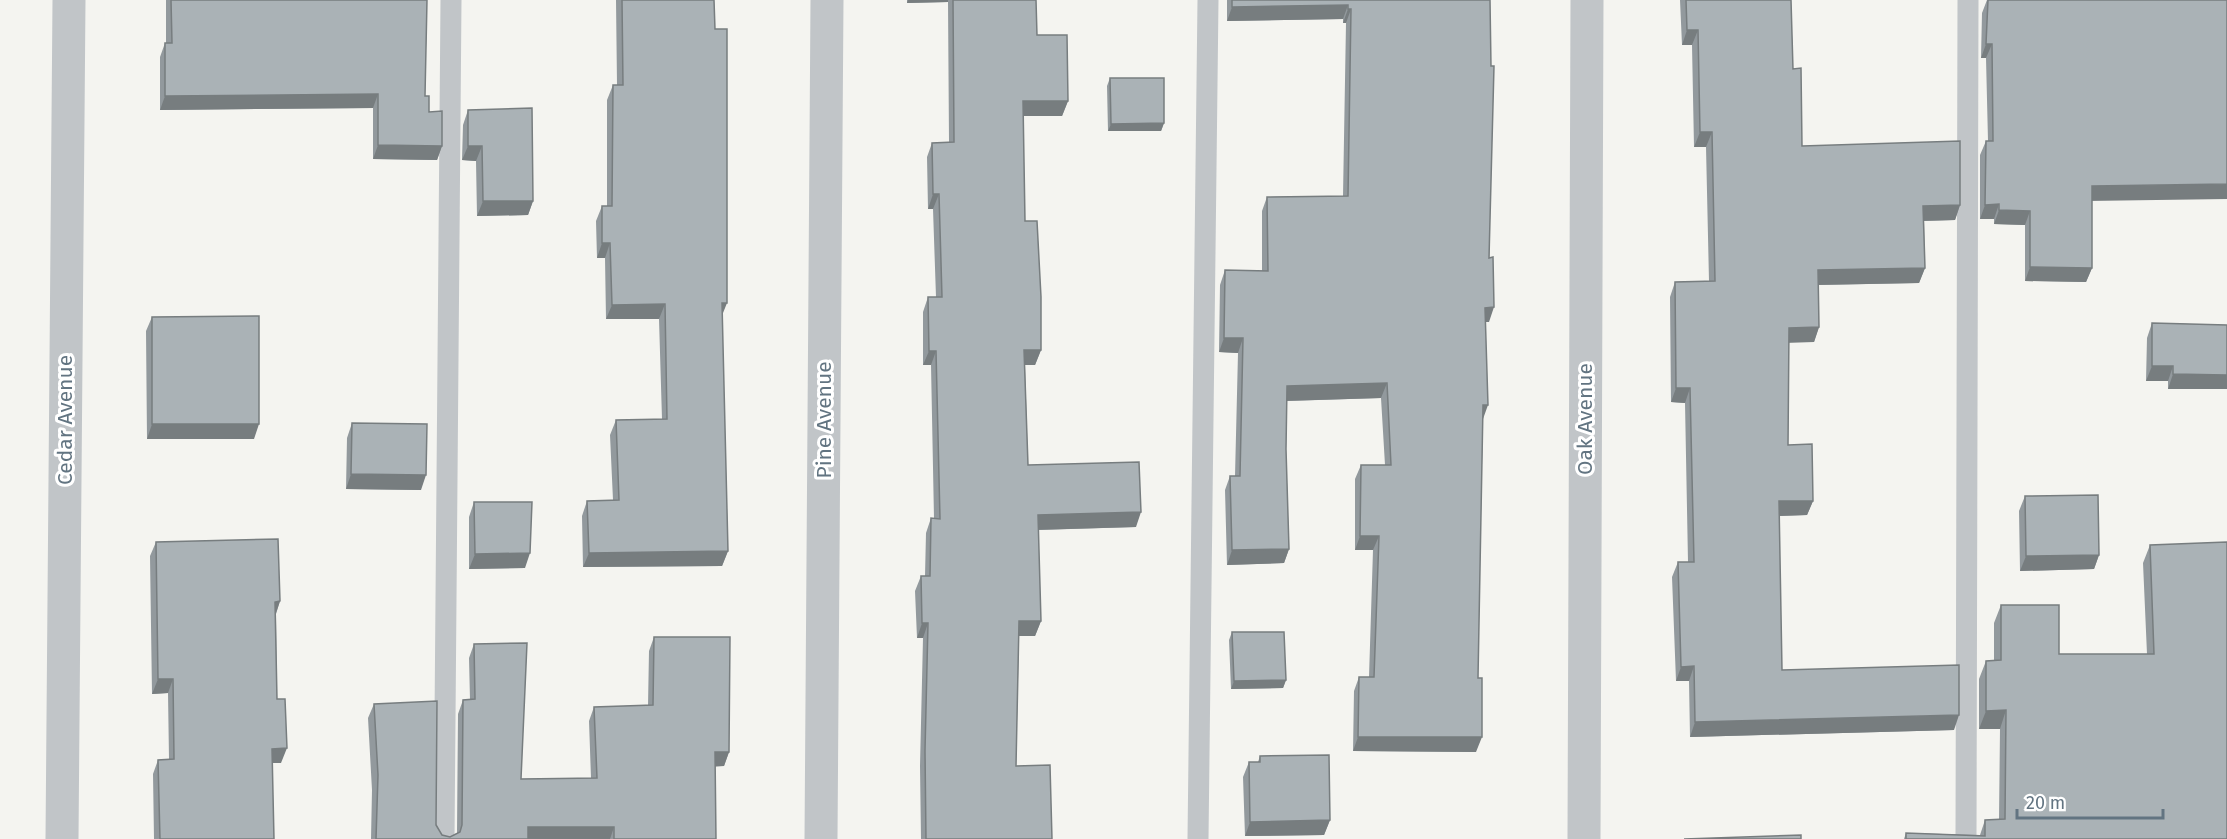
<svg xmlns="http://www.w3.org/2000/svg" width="2227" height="839" viewBox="0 0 2227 839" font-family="'Fira Sans',sans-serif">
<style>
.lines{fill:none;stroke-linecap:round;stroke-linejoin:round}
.lane{stroke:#c1c5c8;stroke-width:21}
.street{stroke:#c1c5c8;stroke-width:33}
.wall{fill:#92999d}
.shaded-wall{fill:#777d7f}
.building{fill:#aab2b6;stroke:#777d7f;stroke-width:1.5}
.labels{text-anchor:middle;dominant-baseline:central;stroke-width:6;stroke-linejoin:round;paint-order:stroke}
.street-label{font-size:21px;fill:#627481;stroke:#fff}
</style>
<rect width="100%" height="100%" fill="#f4f4f0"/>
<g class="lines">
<path class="lane" d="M444,839L451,0
M1198,839L1208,0
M1966,839L1968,0"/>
<path class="street" d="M62,839L69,0
M821,839L827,0
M1584,839L1587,0"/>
</g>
<path class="wall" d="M166,0H427L425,96L429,112L442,146L437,160L373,159V108L160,110V57L165,43H166Z
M616,0H714L728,551L722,566L583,567L582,516L587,501L613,500L610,435L616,420L662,419L659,319H606L605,258H597L596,221L602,206H607V100L613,85H617Z
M907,0H1036L1037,35L1068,101L1062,116H1023L1025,221L1041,350L1035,365H1025L1028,465L1136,527L1038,530L1041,621L1035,636H1019L1016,766L1052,839H921L920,766L923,638H917L915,591L921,576H925L926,533L931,518H934L931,365H923V312L928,297H936L933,209H928L927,157L932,143L949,142L948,2L907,3Z
M1227,0H1490L1489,322H1485L1476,752L1353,751L1354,691L1359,677H1369L1373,550H1355V479L1361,465H1385L1381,398L1287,401L1286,449L1289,549L1284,563L1227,565L1225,490L1230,476H1235L1238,353L1219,352L1220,285L1225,270L1262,271V211L1267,197L1343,196L1346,23H1343V19L1227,21Z
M1680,0H1791L1793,69L1802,146L1960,205L1955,220L1924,221L1925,268L1919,283L1818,285L1819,327L1814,342H1789L1788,445L1813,501L1807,515L1779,516L1782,670L1954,730L1690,737L1689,681H1676L1672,577L1678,562H1688L1685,403L1671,402L1670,297L1675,282L1709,281L1706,147H1694L1692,45H1682Z
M1987,0H2227L2092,201V268L2086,282L2025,281V225L1994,224V219H1980V155L1986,141H1988L1986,58H1981L1982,13Z
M1110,78L1164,123L1161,131H1108L1107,86Z
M468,110L533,201L528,215L477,216L476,161L462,160L463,125Z
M152,317L254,439H147L146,331Z
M2152,323L2227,325V389H2168V381H2146L2147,338Z
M352,423L421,490L346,489L347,438Z
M2025,496L2099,555L2094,569L2020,571L2019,511Z
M474,502L525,568L469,569V517Z
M156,542L280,601L276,614L277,699L281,763H272L274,839H154L153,774L158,760L169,759L168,693L152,694L150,556Z
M2150,545L2227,839H1904L1906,833L1980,835L1985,820H1999L2000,729H1979V679L1986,661H1994V623L2001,605L2059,654H2147L2143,563Z
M1232,632L1286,680L1283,688L1231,689L1229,640Z
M654,637L729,752L724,766H715L716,839H371L372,790L368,718L374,704L442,835L450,837L457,833L458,714L463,700H470L469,658L474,644L521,779L591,778L589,721L594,707L648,706L649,651Z
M1260,756L1330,820L1324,835L1245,836L1243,777L1249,762H1258Z"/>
<path class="shaded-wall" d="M908,0H948V2L907,3Z
M1348,5L1343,19L1227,21L1232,7Z
M1348,9H1351L1346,23H1343Z
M1687,30H1698L1692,45H1682Z
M1986,44H1992L1986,58H1981Z
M378,94L373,108L160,110L165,96Z
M1023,101H1068L1062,116H1018Z
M1164,123L1161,131H1108L1111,124Z
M1700,132H1712L1706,147H1694Z
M378,145L442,146L437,160L373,159Z
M468,146H482L476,161L462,160Z
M2227,184V199L2086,201L2092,186Z
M933,194H939L933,209H928Z
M483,201H533L528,215L477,216Z
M1999,204L1994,219H1980L1985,205Z
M1960,205L1955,220L1918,221L1923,206Z
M1999,210L2030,211L2025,225L1994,224Z
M602,243H610L605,258H597Z
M2030,267L2092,268L2086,282L2025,281Z
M1925,268L1919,283L1813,285L1818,270Z
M722,303H727L721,318Z
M665,304L659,319H606L612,305Z
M1494,307L1489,322H1479L1485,308Z
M1819,327L1814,342L1784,343L1789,328Z
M1224,338H1243L1238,353L1219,352Z
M1024,350H1041L1035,365H1019Z
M929,351H936L931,365H923Z
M2152,366H2173L2168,381H2146Z
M2173,374L2227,375V389H2168Z
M1387,383L1381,398L1282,401L1287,386Z
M1676,388H1690L1685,403L1671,402Z
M1483,405H1488L1483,419L1478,420Z
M152,424H259L254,439H147Z
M351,474L426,475L421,490L346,489Z
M1779,501H1813L1807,515L1774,516Z
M1141,512L1136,527L1032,530L1038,515Z
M1360,536H1379L1373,550H1355Z
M1289,549L1284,563L1227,565L1232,550Z
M728,551L722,566L583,567L589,553Z
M530,553L525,568L469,569L475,554Z
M2099,555L2094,569L2020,571L2026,556Z
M280,601L275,616V602Z
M1019,621H1041L1035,636H1014Z
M922,623H928L923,638H917Z
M1694,666L1689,681H1676L1681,667Z
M158,679H173L168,693L152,694Z
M1286,680L1283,688L1231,689L1234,681Z
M2006,710L2000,729H1979L1986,711Z
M1959,715L1954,730L1690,737L1695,722Z
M1358,737H1482L1476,752L1353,751Z
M287,748L281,763H266L272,749Z
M715,752H729L724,766L710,767Z
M1330,820L1324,835L1245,836L1250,822Z
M528,827H614L610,839H523Z"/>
<path class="building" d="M171,0H427L425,96H429V112L442,111V146L378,145V94L165,96V43H172Z
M622,0H714L715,29H727V303H722L728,551L589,553L587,501L619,500L616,420L667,419L665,304L612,305L610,243H602V206H612L613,85H623Z
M953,0H1036L1037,35H1067L1068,101H1023L1025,221H1037L1041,297V350H1024L1028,465L1139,462L1141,512L1038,515L1041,621H1019L1016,766L1050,765L1052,839H926L925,751L928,623H922L921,576H930L931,518L940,519L936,351H929L928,297H942L939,194H933L932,143L954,142Z
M1232,0H1490L1491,66H1494L1489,258L1493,257L1494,307L1485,308L1488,405H1483L1478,678H1482V737H1358L1359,677H1374L1379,536H1360L1361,465H1391L1387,383L1287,386L1286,449L1289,549L1232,550L1230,476H1240L1243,338H1224L1225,270L1268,271L1267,197L1348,196L1351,9H1348V5L1232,7Z
M1686,0H1791L1793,69L1801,68L1802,146L1960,141V205L1923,206L1925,268L1818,270L1819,327L1789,328L1788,445L1812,444L1813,501H1779L1782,670L1959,665V715L1695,722L1694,666L1681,667L1678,562H1694L1690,388H1676L1675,282L1715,281L1712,132H1700L1698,30H1687Z
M1988,0H2227V184L2092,186V268L2030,267V211L1999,210V204L1985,205L1986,141H1993L1992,44H1986Z
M1110,78H1164V123L1111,124Z
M532,108L533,201H483L482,146H468V110Z
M259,316V424H152V317Z
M2152,323L2227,325V375L2173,374V366H2152Z
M352,423L427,424L426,475L351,474Z
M2098,495L2099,555L2026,556L2025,496Z
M474,502H532L530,553L475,554Z
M278,539L280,601L275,602L277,699H285L287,748L272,749L274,839H160L158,760L174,759L173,679H158L156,542Z
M2227,542V839H1906V833L1985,836V820L2005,819L2006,710L1986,711V661L2001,660V605H2059V654H2154L2150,545Z
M1232,632H1284L1286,680L1234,681Z
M654,637H730L729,752H715L716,839H614V827H528V839H376L378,775L374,704L437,701L436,825L442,835L450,837L460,832L462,825L463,700L475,699L474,644L527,643L521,779L597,778L594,707L653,705Z
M1329,755L1330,820L1250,822L1249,762H1260V756Z
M1801,835V839H1684Z"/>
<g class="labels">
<g class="street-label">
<text transform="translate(1585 419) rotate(-90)">Oak Avenue</text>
<text transform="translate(65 420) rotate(-90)">Cedar Avenue</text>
<text transform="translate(824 420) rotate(-90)">Pine Avenue</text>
</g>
</g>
<path d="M2017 809v9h146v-9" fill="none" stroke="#627481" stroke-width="3"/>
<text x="2026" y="809" font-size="18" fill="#627481" stroke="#ffffff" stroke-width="4.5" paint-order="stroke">20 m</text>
</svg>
